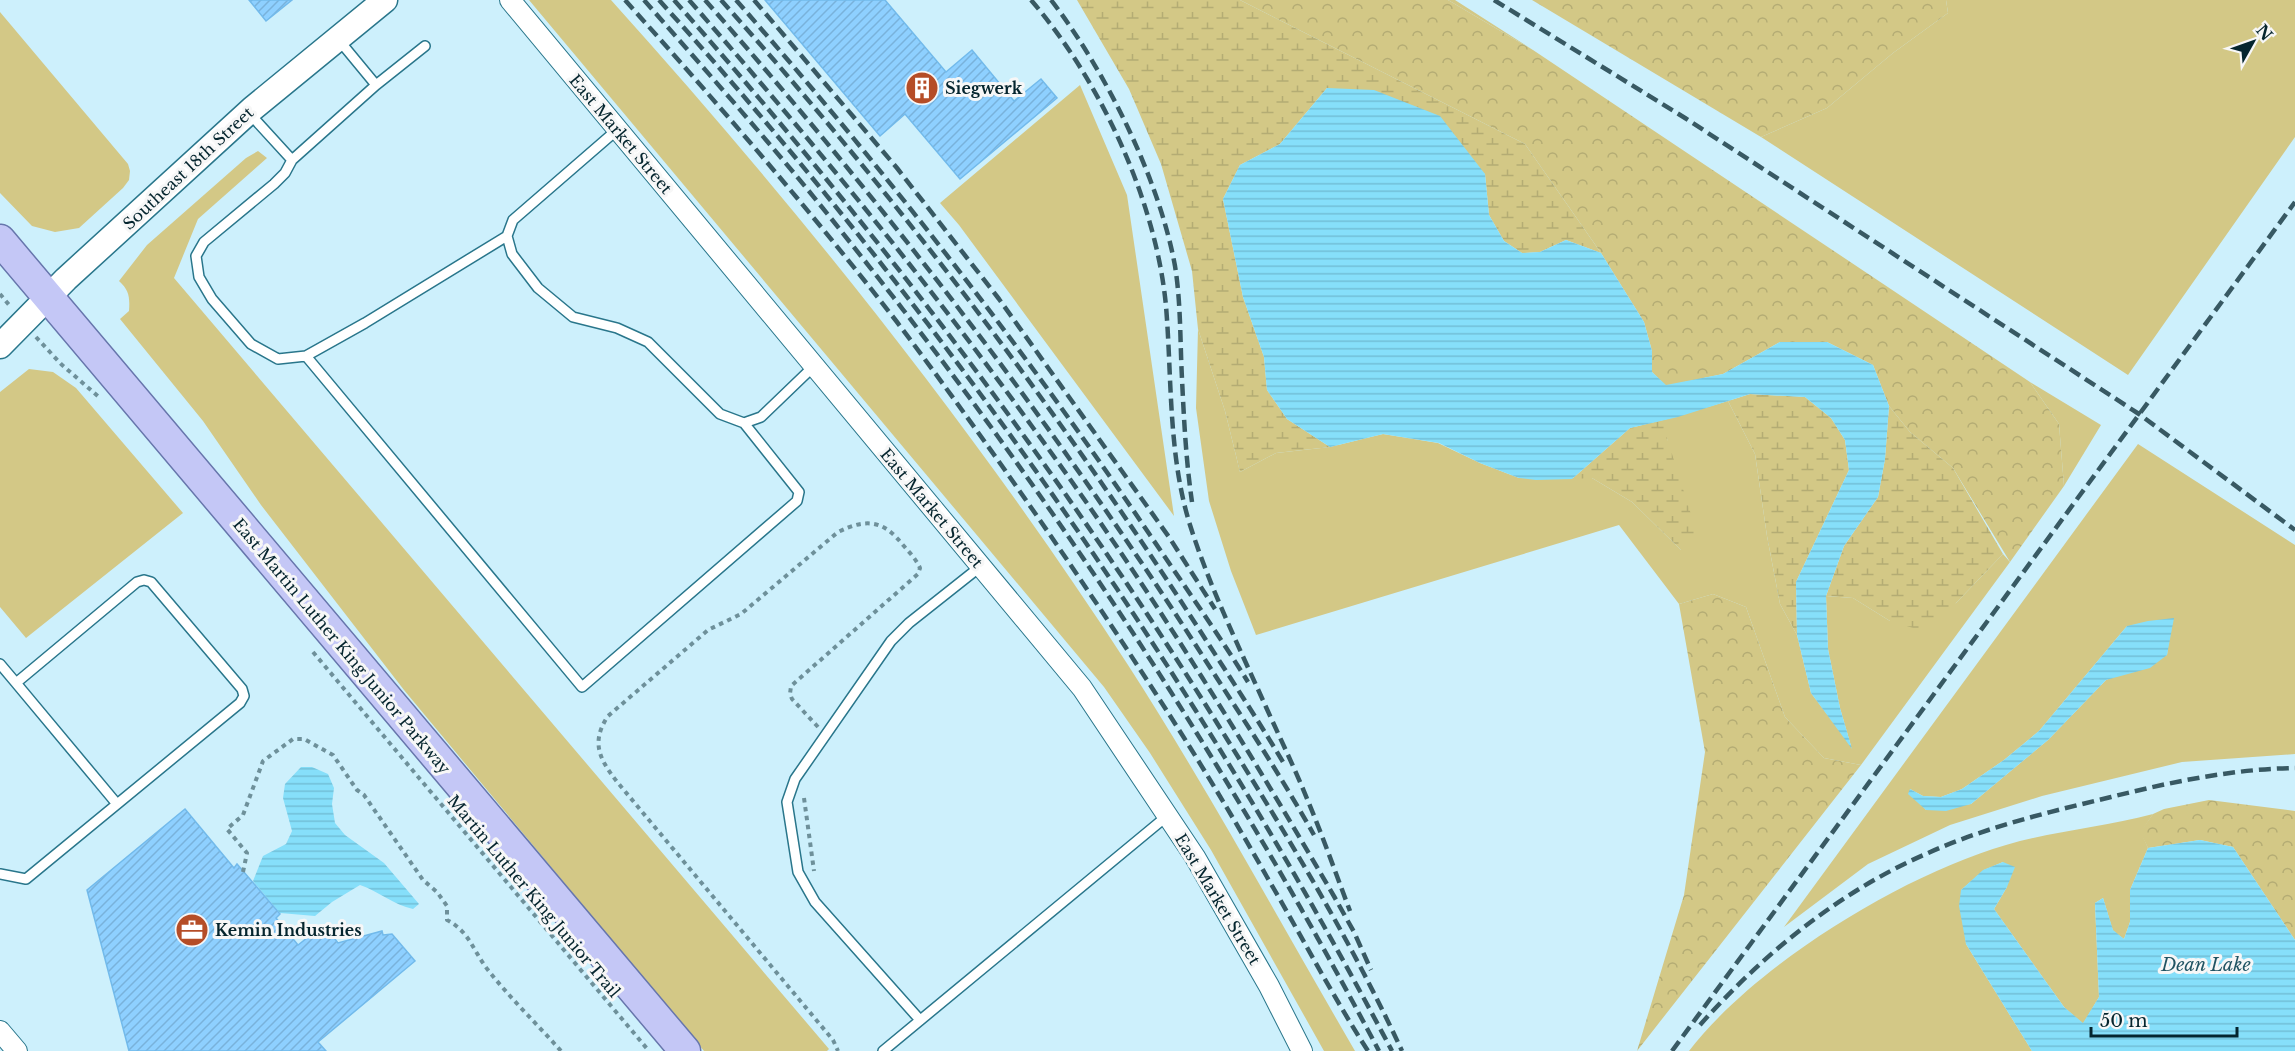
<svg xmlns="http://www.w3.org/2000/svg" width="2295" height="1051" viewBox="0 0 2295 1051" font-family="'Libre Baskerville',serif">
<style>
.grass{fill:#d3c886;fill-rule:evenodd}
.forest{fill:url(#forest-crowns)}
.wetland{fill:url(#wetland-marsh)}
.water{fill:url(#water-rules)}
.building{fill:url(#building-hatch);stroke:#72baeb;stroke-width:1.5}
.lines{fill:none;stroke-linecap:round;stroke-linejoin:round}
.service-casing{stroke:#29768b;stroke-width:12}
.minor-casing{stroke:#29768b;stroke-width:22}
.tertiary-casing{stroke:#29768b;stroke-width:27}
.primary-casing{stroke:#6776ac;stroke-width:33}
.path{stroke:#6e909a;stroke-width:4;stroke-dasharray:4.5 4.5;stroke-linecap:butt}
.service{stroke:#fff;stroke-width:9}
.minor{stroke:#fff;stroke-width:20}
.tertiary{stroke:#fff;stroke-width:24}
.primary{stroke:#c4c7f6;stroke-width:30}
.rail{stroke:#385963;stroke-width:4.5;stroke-dasharray:12 6;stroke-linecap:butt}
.labels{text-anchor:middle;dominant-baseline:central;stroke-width:6;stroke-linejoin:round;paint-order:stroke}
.poi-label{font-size:16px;font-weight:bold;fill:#05252e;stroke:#f7f7f7;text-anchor:start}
.street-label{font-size:16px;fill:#05252e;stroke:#f7f7f7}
.water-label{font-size:18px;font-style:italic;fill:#215463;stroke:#f7f7f7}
</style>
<defs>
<pattern id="forest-crowns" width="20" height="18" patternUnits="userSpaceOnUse" patternTransform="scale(1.5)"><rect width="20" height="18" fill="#d3c886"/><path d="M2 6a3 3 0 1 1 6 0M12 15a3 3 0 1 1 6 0" fill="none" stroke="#b4ac74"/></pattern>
<pattern id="wetland-marsh" width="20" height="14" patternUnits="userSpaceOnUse" patternTransform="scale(1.5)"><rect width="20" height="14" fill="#d3c886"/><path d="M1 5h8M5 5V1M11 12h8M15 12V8" fill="none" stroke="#b4ac74"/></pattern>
<pattern id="water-rules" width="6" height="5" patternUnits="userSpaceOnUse" patternTransform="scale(1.5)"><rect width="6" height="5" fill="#86dffa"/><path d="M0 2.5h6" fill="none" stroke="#72bfd7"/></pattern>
<pattern id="building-hatch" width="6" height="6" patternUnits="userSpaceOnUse" patternTransform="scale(1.5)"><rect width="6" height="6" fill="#8ed0ff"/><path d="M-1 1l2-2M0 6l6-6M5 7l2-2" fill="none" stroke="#79b2db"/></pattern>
</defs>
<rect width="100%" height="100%" fill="#cdf0fc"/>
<path class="grass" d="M529,0H611C799,209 975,429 1128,665C1209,791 1280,922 1355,1051H1324L1211,850L1150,753L1104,687Z
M1448,0H1455L1533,50Z
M1946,0H2295V137L2128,375L1761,137L1827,108L1893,53L1948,13Z
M0,12L128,164L130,171L129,180L123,188L79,228L55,232L32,226L0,193Z
M1080,85L1127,195L1174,516L959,225L940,203Z
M258,151L267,158L198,219L174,278L829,1049L827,1051H704L404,690L261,505L203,421L120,319L129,311C130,297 129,290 119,281L147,245L246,158Z
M1198,329L1225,411L1240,472L1276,453L1330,447L1383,434L1438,443L1480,463L1519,478H1592L1632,502L1681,550L1667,438V419L1728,401L1755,454L1767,536L1780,604L1797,635L1811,693L1851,746L1840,708L1828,649L1826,596L1853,598L1890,621L1956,603L2003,554L2010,562L1861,765L1824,758L1785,717L1746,607L1713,594L1679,604L1619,525L1256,635L1231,571L1209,501L1196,408Z
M29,369L53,372L76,388L183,513L26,638L0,607V392Z
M2030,382L2101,425L2064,486L2059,424Z
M2138,444L2295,545V754L2182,762L2042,796L1950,825L1868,864L1784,927ZM2127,626L2169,638L2167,655L2106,680L2048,740L1971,804L1926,810L1910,789L1923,796L1941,797L1962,789L2004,760L2039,731Z
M2153,814L2141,832L2148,848L2130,890V922L2124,939L2113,931L2103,898L2095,903L2099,997L2083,1024L2064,1007L1994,909L2007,887L2003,862L1984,870L1961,890L1966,944L2032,1051H1689C1755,965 1902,875 2006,845C2054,831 2104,827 2153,814Z"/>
<path class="forest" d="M1240,0H1448L1533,50L2030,382L2059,424L2064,486L2010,562L1953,468L1910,432L1889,406L1873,365L1827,342H1780L1723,374L1666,386L1652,372V351L1644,322L1601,253L1525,144Z
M1532,0H1946L1948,13L1893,53L1827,108L1761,137Z
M1713,594L1746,607L1785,717L1824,758L1861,765L1637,1051L1684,895L1705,752L1679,604Z
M2209,800L2295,811V940L2233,847L2200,840L2148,848L2140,832L2153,814L2164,809Z"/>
<path class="wetland" d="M1077,0H1240L1525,144L1601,253L1566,240L1540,252L1522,253L1504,241L1489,215L1485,174L1327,88L1280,144L1240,165L1223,199L1243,297L1264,357L1267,390L1287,419L1330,447L1276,453L1240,472L1225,411L1198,329L1192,271L1161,164L1129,89Z
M1750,394L1805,397L1831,418L1845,440L1849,470L1796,582L1797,635L1780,604L1767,536L1755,454L1728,401Z
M1889,406L1910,432L1953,468L2003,554L1956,603L1923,631L1890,621L1853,598L1826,596L1844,546L1878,497L1885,459Z
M1667,419V438L1695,527L1696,542L1681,550L1632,502L1592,478L1572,479L1630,428Z"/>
<path class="water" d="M1327,88L1374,90L1440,116L1485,174L1489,215L1504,241L1522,253L1540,252L1566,240L1601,253L1644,322L1652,351V372L1666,385L1723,374L1780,342H1827L1873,365L1889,406L1885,459L1878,497L1844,546L1826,596L1828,649L1840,708L1852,749L1811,693L1797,635L1796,582L1849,470L1845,440L1831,418L1805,397L1750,394L1678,417L1630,428L1572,479L1536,480L1519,478L1480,463L1439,443L1383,434L1330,447L1287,419L1267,390L1264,357L1243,297L1223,199L1240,165L1280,144Z
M2174,618L2167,655L2150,668L2106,680L2048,740L1971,804L1946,811L1926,810L1908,794L1910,789L1923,796L1941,797L1962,789L2004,760L2039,731L2127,626L2148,621Z
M301,767H312L328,774L334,788L332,804L335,823L345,835L384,863L419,904L413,909C394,905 378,891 360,885L332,902L315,916L280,913L253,881L263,856L286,844L292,831L283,798L285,784Z
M2200,840L2233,847L2295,940V1051H2032L1966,944L1959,906L1961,890L1983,870L2003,862L2015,867L2007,887L1994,909L2064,1007L2083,1023L2099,997L2095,903L2103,898L2113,930L2124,939L2130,922V890L2148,848Z"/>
<path class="building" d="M249,0H292L266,21Z
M765,0H885L946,72L972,50L1014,101L1041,79L1057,98L960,179L905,114L880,136Z
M185,809L234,868L237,864L280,914L276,918L298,945L316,931L321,929L332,935L338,943L382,931L383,935L392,934L415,961L318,1042L326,1051H129L87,890Z"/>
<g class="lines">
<g class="service-casing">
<path id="service" d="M338,39L376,85
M425,46L376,85L292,160L285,173L274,184L204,242L196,256L199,277L212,299L251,344L278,359L306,356L365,323L507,236
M249,113L292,160
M618,129L513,220L507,236L512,254L538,288L573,317L617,328L648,342L720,414L744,423L761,417L814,366
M306,356L582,687L797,501L799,492L744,423
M0,664L16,683L137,582L144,580L151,582L242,689L244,696L240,703L26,879L0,874
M16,683L117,804
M920,1020L815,902L798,872L787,802L795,779L891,641L909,623L981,566
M883,1051L1167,816"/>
</g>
<g class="minor-casing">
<path id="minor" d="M510,0L1082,688L1195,857L1269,986L1302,1051
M0,1031L17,1051"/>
</g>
<g class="tertiary-casing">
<path id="tertiary" d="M0,346L66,279L252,109L385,0"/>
</g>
<g class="primary-casing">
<path id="primary" d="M0,240L685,1051"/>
</g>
<path class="path" d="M0,294L10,306
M36,337L61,364L100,398
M313,652L649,1051
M818,727L792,699L790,694L791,686L918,574L920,568C916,559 909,552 903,545C883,520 867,518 838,532L741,614L708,630L608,716C590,743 600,760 618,783L833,1040L838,1051
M804,798L814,871
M243,872L247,853L227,829L243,815L263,761L293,739H304L333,755L357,790L364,795L423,880L437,892L447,906V920C470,932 473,951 488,970C510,998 537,1024 561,1051"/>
<use href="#service" class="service"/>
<use href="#minor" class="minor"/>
<use href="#tertiary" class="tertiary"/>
<use href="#primary" class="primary"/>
<path class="rail" d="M625,0C719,105 811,211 897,322C988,443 1074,567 1156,694C1195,754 1232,815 1267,877C1301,935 1332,995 1368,1051
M644,0C713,79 784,158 849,241C1051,493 1228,765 1379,1051
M659,0C946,318 1192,672 1392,1051
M674,0C872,224 1053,461 1212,715C1280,824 1348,934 1402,1051
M689,0C809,137 924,277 1031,425C1142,576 1241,736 1335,898L1354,932L1371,970
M705,0C887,207 1055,425 1204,658C1241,716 1280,774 1314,835
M721,0C899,199 1060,412 1204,637C1231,679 1258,720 1283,762
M736,0C885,170 1023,347 1150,535C1183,584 1217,632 1248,682
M754,0L897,168L999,299L1169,537L1215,609
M1031,0C1100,80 1156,200 1166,306C1172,379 1168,454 1190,525C1210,588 1239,647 1266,707C1280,738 1295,769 1308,801C1323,837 1336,874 1350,911
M1051,0C1105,70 1159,178 1175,266C1181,303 1180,342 1182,379C1184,420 1186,461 1192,502
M1494,0L1685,118L2139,414L2295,530
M1700,1025C1763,954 1840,891 1928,853C1986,827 2049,812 2111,797C2171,782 2232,769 2295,768
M1672,1051L2295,202"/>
</g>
<defs>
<g id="building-disc" transform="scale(1.725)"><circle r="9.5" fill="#b54d27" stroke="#f7f7f7"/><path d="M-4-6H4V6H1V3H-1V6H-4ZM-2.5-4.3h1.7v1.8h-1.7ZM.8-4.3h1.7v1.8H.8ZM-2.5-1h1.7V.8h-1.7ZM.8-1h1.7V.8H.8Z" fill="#fff"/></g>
<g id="office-disc" transform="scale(1.725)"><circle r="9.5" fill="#b54d27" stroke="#f7f7f7"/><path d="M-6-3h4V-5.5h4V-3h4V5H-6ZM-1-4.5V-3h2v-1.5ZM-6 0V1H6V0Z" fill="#fff"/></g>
</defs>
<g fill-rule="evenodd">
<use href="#building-disc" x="922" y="88"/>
<use href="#office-disc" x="192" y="930"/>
</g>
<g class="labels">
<g class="poi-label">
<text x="945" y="88">Siegwerk</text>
<text x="215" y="930">Kemin Industries</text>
</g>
<g class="street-label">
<text transform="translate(621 134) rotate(50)">East Market Street</text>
<text transform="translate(188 168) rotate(-43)">Southeast 18th Street</text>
<text transform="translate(932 508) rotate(50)">East Market Street</text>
<text transform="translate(342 646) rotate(50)">East Martin Luther King Junior Parkway</text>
<text transform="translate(534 896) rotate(50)">Martin Luther King Junior Trail</text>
<text transform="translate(1218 899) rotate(59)">East Market Street</text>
</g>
<g class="water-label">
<text x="2206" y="965">Dean Lake</text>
</g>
</g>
<g transform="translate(2253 42) rotate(50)" stroke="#f7f7f7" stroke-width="4.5" paint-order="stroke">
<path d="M0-4.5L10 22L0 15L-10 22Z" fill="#05252e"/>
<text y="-9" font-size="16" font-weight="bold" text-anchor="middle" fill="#05252e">N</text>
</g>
<path d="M2091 1027v9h146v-9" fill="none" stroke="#05252e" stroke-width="3"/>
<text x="2100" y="1027" font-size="18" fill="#05252e" stroke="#f7f7f7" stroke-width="4.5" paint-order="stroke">50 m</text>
</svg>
